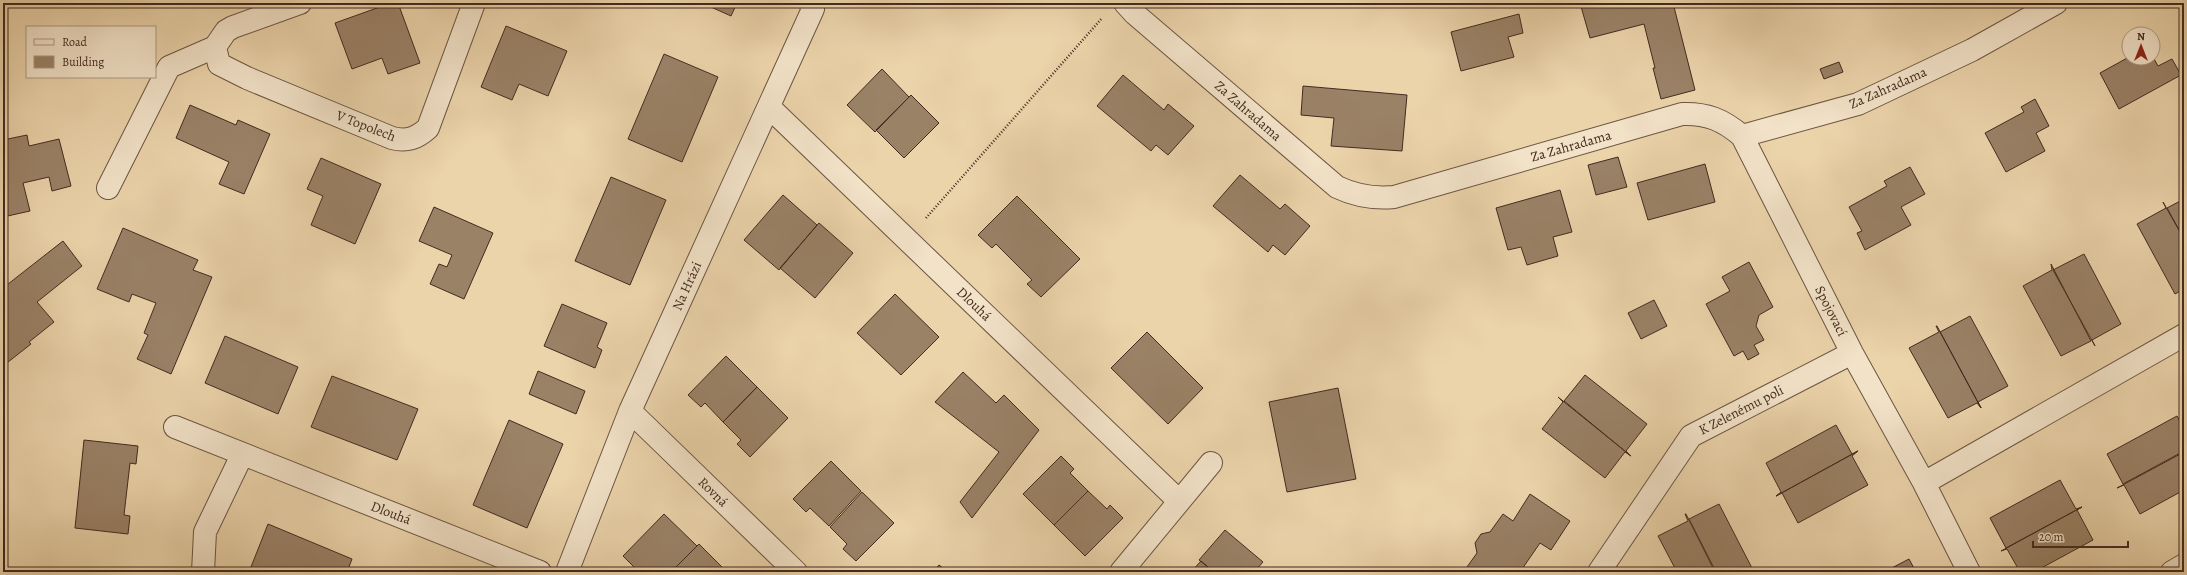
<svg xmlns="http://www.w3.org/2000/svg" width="2187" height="575" viewBox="0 0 2187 575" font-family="Alegreya,serif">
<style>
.building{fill:#9a8267;stroke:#422b1f}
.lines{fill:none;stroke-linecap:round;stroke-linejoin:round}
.minor-casing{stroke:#6c5542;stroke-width:24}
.path{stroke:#422b1f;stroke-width:2.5;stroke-dasharray:1 2;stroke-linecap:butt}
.minor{stroke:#f2e2c8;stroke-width:22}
.labels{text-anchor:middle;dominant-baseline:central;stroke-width:3;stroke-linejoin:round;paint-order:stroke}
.street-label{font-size:14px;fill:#422b1f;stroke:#f2e2c8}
</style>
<rect width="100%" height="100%" fill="#ebd3aa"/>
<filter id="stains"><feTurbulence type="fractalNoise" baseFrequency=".005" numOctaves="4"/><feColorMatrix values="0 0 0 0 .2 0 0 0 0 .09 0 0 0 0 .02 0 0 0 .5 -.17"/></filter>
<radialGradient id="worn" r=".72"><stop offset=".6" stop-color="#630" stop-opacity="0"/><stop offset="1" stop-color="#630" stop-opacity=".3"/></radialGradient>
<path class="building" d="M391,3H398L420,63L388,74L382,58L352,69L335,23Z
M702,3H737L731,16Z
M1580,3H1673L1695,90L1661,99L1653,68H1655L1644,24L1590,38Z
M1519,14L1523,33L1508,37L1514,57L1461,71L1451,32Z
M506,26L567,51L548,96L519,84L512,100L481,87Z
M664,54L718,77L682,162L628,139Z
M2129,57H2153L2158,66L2172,59L2181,75L2119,109L2100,73Z
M1839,62L1843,72L1824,79L1820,69Z
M882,69L909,97L875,132L847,105Z
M1123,75L1164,110L1168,104L1194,126L1168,155L1156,145L1151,151L1097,106Z
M1303,86L1407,95L1402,151L1331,146L1334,118L1301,115Z
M911,95L939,123L904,158L876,130Z
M2035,99L2049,126L2036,133L2045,151L2006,172L1985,133L2024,112L2021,107Z
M190,105L236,125L238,120L270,134L244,194L219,184L229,162L176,138Z
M27,135L29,146L59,139L71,186L52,191L49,177L23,183L30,211L3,217V140Z
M1618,157L1627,187L1596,195L1588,165Z
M321,158L381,184L355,244L311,225L323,196L307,189Z
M1705,164L1715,202L1648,220L1637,183Z
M1910,167L1925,194L1901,207L1911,225L1865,250L1857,233L1862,231L1849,207L1887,186L1884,181Z
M1240,175L1280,209L1285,204L1310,226L1285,255L1273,245L1268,252L1213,206Z
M611,177L666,200L630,285L575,261Z
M1560,190L1572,232L1553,237L1558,256L1527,265L1521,247L1508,250L1496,208Z
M783,195L817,225L779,270L744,240Z
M1017,196L1080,259L1041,297L1027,284L1032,280L996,244L992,248L978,235Z
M2184,199V239L2167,208Z
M2163,202L2184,239V289L2175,294L2137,224L2166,208Z
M434,207L493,233L464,299L430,284L439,264L447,267L452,255L419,241Z
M819,223L853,253L815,298L780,268Z
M123,228L198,260L193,270L212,277L171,374L137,359L148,335L144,333L156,303L132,294L129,302L97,289Z
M63,241L82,266L37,302L54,322L29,342L31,344L3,366V288Z
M2084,254L2121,324L2092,340L2095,346L2053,270Z
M1749,262L1773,307L1759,315L1756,326L1764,340L1754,345L1759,354L1748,360L1743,351L1734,356L1706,304L1730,291L1722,277Z
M2051,264L2091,341L2061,356L2023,286L2052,270Z
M895,294L939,337L901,375L857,333Z
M1654,300L1667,326L1641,339L1628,313Z
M562,304L607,323L597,347L602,350L595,368L544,346Z
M1970,316L2008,386L1978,402L1981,408L1940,332Z
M1936,326H1937L1981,408L1977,403L1948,418L1909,348L1939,332Z
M1147,332L1203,388L1168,424L1111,368Z
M225,336L298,367L278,414L205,383Z
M726,356L757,387L723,422L705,403L701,407L688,395Z
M538,371L585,391L576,414L529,394Z
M963,372L996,403L1004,395L1039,430L972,518L960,502L999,452L935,402Z
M1585,375L1647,424L1626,451L1631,456L1564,401Z
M332,376L418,409L397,460L311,427Z
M757,387L788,418L750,457L737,444L741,440L723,422Z
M1338,388L1356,479L1287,492L1269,402Z
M1558,397L1631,456L1625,452L1605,478L1542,429L1563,402Z
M2177,416L2184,428V451L2123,484L2107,454Z
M509,420L563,444L527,528L473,505Z
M1836,425L1852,454L1858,451L1776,496L1781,492L1766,463Z
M84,440L138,446L136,464L130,463L124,515L130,516L128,534L75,528Z
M1858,451L1852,456L1868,485L1798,523L1782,493L1776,496Z
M2184,452V490L2140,514L2124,485L2117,488Z
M1061,456L1074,469L1070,473L1088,491L1054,525L1023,494Z
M831,461L861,491L829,526L810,508L806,512L793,499Z
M2060,480L2076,509L2082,507L2006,548L1990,518Z
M1088,491L1107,509L1110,505L1123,518L1085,556L1054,525Z
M862,492L894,523L856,561L843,549L847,544L830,527Z
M1530,494L1570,521L1551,550L1540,543L1520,572H1470L1467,567L1477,553L1475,543L1481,534L1490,532L1503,514L1513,521Z
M1719,504L1754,572H1716L1689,519Z
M2082,507L2077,510L2093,540L2034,572H2020L2007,549L2001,551Z
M664,514L697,546L671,572H639L623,556Z
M1685,514H1686L1715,572H1677L1658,536L1688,521Z
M268,524L352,559L347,572H249Z
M1225,530L1263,562L1254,572H1214L1199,560Z
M699,544L727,572H671Z
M1909,559L1916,572H1884Z
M1201,561L1214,572H1191Z
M939,565L948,572H933Z"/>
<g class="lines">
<g class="minor-casing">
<path id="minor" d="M300,3L233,27L226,31L215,47L219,64L247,78L392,138C407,142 417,138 428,128L474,3
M1125,3L1135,14L1337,187C1356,196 1373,199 1394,197L1682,114C1707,113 1723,120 1742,136L1858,104L1972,50L2056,3
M769,107L1179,501
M1742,136L1852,353L1924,483L1969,572
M108,188L169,67L215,47
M630,411L796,572
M175,427L540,572
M1924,483L2184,335
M203,572L205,532L242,455
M567,572L630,411L813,9L810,3
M1121,572L1211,463
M1599,572L1691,436L1852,353
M2172,572L2184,565"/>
</g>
<path class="path" d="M926,218L1102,18"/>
<use href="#minor" class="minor"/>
</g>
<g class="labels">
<g class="street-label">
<text transform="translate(1888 88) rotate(-24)">Za Zahradama</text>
<text transform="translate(1248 111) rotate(41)">Za Zahradama</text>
<text transform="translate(366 126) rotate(21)">V Topolech</text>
<text transform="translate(1571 146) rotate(-16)">Za Zahradama</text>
<text transform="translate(687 286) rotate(-66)">Na Hrázi</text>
<text transform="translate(974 304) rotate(44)">Dlouhá</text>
<text transform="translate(1831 311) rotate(63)">Spojovací</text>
<text transform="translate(1741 410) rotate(-27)">K Zelenému poli</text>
<text transform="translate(713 492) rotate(44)">Rovná</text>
<text transform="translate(391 513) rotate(21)">Dlouhá</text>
</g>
</g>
<rect width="2187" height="575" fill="none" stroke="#ebd3aa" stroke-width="16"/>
<rect x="4" y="4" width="2179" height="567" fill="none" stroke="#422b1f" stroke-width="2"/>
<rect x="8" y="8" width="2171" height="559" fill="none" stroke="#422b1f"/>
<rect x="26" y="26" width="130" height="52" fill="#f2e2c8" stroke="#ac9984"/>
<rect x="34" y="39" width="20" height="6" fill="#f2e2c8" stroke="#ac9984"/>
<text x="62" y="46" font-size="12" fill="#422b1f">Road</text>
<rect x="34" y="56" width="20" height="12" fill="#9a8267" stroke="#ac9984"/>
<text x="62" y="66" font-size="12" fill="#422b1f">Building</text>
<g transform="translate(2141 46)"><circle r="19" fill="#f2e2c8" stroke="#ac9984"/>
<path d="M0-3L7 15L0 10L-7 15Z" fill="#8f2418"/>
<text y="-6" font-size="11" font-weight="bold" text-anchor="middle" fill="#422b1f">N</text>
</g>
<path d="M2033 541v6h95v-6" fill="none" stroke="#422b1f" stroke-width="2"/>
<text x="2039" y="541" font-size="12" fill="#422b1f" stroke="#f2e2c8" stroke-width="3" paint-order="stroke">20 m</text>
<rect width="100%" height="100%" filter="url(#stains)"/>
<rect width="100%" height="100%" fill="url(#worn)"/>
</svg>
